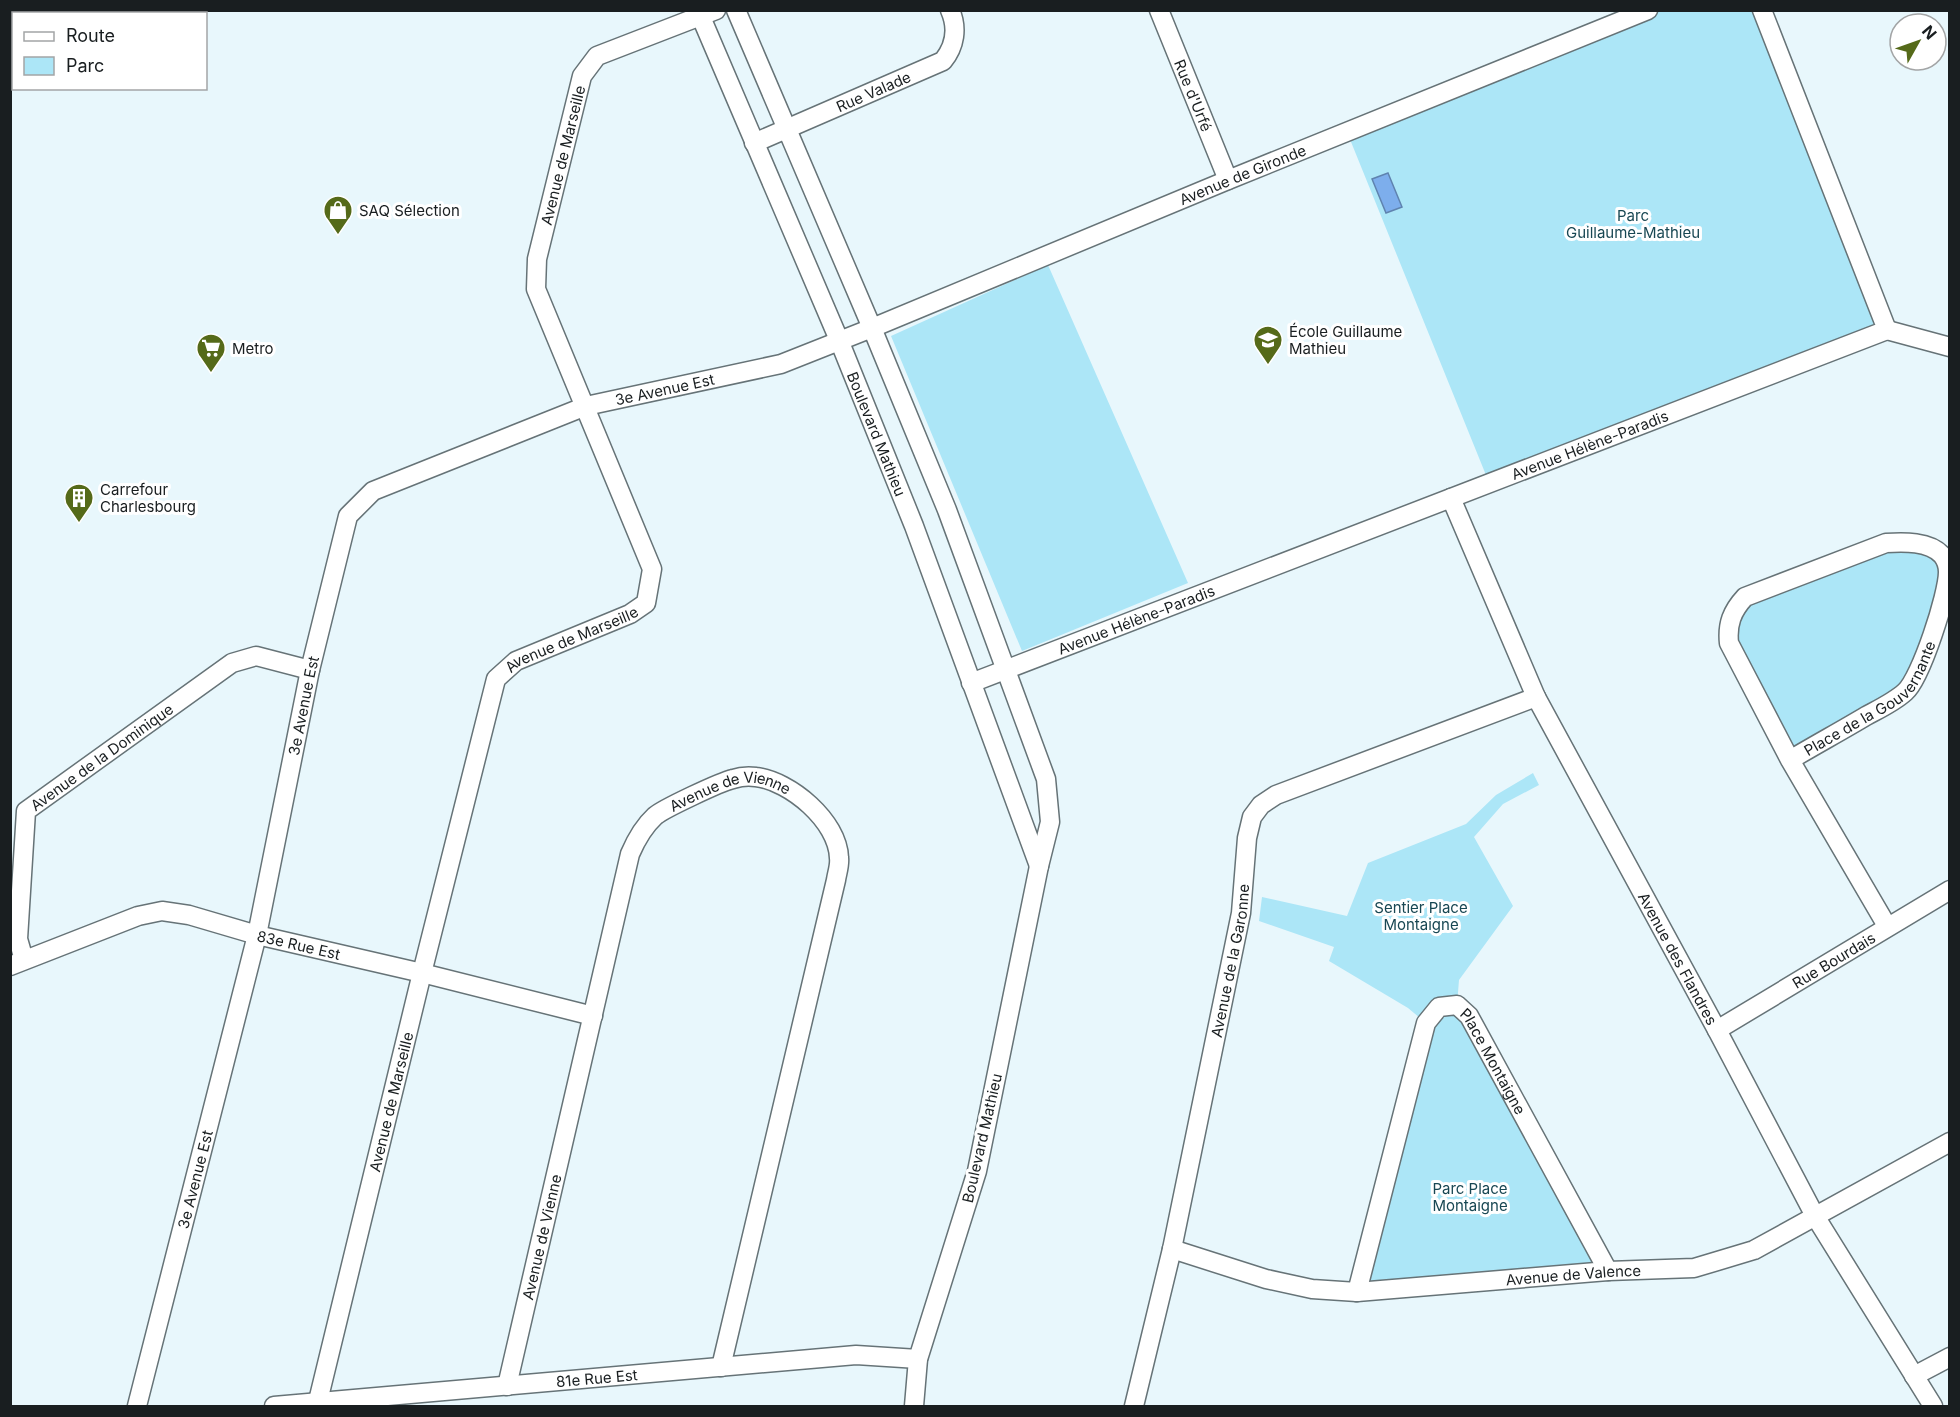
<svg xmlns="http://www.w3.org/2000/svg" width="1960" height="1417" viewBox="0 0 1960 1417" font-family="Inter,sans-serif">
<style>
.green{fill:#ace6f7}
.water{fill:#7daeec;stroke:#5f83af;stroke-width:1.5}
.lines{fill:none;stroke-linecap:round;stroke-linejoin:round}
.minor-casing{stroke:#667377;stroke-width:21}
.minor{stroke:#fff;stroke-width:18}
.labels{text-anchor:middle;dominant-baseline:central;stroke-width:6;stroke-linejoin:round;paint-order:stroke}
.street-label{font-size:15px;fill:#191e20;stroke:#fff}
.poi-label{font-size:15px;fill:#191e20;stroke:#fff;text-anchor:start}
.park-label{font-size:15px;fill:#184753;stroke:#fff}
</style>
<rect width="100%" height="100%" fill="#e8f7fc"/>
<path class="green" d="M1648,11H1762L1887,330L1490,485L1347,132Z
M1048,265L1188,583L1022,651L891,336Z
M1902,542L1948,565L1917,677L1790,760L1729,643L1736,607Z
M1533,773L1539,785L1503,804L1474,837L1513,906L1459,980L1457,1005L1608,1271L1357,1292L1426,1023L1408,1008L1329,961L1334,947L1259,921L1262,897L1347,916L1368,863L1466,824L1496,795Z"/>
<path class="water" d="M1388,173L1402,207L1386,213L1372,179Z"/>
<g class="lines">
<g class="minor-casing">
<g id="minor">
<path id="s1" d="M698,10L839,340L914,526L1039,866"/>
<path d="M736,10L872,328L947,510L1046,779L1050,822L1039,866L977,1171L918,1359L914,1406"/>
<path id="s2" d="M1159,10L1228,180"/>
<path d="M65,14L68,10"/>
<path d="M10,69L14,66"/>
<path id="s3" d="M754,143L943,61C955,46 958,28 950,10"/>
<path d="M1887,330L1950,347"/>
<path id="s4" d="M1451,498L1536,697L1717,1030L1815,1216L1933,1406"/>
<path id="s5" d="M971,683L1887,330L1762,10"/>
<path id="s6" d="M1790,760C1815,745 1841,731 1866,716C1879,709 1894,702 1905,692C1921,678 1948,594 1948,572C1948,566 1946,560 1942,555C1929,541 1904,542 1886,543L1745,597C1732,611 1727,624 1729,643L1790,760L1887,926"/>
<path id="s7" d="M24,960L18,939L26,811L232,663L256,656L310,670"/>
<path id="s8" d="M10,966L138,916L162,911L189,915L257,935L422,973L593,1016"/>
<path id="s9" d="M1717,1030L1950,890"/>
<path id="s10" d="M1172,1249L1266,1279L1312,1289L1357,1292L1608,1271L1694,1268L1754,1250L1950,1142"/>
<path id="s11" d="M1357,1292L1426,1023L1439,1007L1457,1005L1469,1016L1608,1271"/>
<path d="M1914,1376L1950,1357"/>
<path id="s12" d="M507,1386L630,854C636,840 643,827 655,816C663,809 720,782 733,779C739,777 749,776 756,777C790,781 838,821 839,858C840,865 837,873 836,880L721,1367"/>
<path id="s13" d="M318,1401L422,973L496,679L516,661L630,614L646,603L652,569L536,289L537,259L582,76L597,56L716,10"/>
<path id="s14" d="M137,1406L257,935L310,670L348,516L373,491L586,406L781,364L872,328L1228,180L1648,10"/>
<path id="s15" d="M274,1406L856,1355L918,1359"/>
<path id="s16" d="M1134,1406L1172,1249L1241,913L1247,838L1252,817L1261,805L1276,795L1536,697"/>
</g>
</g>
<use href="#minor" class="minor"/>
</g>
<defs>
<g id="shop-pin" transform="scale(1.5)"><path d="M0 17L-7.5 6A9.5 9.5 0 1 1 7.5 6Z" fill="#556a19" stroke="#fff"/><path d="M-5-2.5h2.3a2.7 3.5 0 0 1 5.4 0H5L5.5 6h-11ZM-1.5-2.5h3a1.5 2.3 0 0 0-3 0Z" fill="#fff"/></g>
<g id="school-pin" transform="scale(1.5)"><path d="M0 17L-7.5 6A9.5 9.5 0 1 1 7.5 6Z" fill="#556a19" stroke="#fff"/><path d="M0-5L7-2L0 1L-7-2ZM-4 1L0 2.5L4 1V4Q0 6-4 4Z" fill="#fff"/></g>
<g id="supermarket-pin" transform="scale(1.5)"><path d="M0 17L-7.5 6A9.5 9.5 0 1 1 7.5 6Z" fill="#556a19" stroke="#fff"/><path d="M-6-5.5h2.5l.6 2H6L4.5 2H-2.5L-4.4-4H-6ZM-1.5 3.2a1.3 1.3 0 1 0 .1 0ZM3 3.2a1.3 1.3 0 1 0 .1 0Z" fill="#fff"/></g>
<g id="building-pin" transform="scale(1.5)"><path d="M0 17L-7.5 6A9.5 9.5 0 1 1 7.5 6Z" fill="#556a19" stroke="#fff"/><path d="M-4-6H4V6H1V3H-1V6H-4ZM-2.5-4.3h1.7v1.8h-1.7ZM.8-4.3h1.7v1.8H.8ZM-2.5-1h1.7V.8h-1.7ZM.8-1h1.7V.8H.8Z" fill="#fff"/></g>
</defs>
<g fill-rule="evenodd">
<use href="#shop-pin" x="338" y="210"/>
<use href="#school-pin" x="1268" y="340"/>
<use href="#supermarket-pin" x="211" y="348"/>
<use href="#building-pin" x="79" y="498"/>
</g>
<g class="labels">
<g class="street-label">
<text stroke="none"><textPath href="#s3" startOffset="130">Rue Valade</textPath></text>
<text stroke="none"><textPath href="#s2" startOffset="92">Rue d'Urfé</textPath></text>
<text stroke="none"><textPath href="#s13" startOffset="1388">Avenue de Marseille</textPath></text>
<text stroke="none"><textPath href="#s14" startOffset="1878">Avenue de Gironde</textPath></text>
<text stroke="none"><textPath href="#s14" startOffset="1260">3e Avenue Est</textPath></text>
<text stroke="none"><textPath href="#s1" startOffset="460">Boulevard Mathieu</textPath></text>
<text stroke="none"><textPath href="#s5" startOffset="663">Avenue Hélène-Paradis</textPath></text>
<text stroke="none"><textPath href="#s5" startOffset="177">Avenue Hélène-Paradis</textPath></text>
<text stroke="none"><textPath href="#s13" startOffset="830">Avenue de Marseille</textPath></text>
<text stroke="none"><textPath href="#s6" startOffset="104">Place de la Gouvernante</textPath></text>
<text stroke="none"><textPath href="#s14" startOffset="720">3e Avenue Est</textPath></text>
<text stroke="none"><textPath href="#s7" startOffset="243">Avenue de la Dominique</textPath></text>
<text stroke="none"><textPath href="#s12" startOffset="674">Avenue de Vienne</textPath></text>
<text stroke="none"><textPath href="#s8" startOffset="303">83e Rue Est</textPath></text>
<text stroke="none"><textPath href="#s4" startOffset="514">Avenue des Flandres</textPath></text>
<text stroke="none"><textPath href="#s9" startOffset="136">Rue Bourdais</textPath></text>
<text stroke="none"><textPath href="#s16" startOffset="456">Avenue de la Garonne</textPath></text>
<text stroke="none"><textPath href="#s11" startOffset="384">Place Montaigne</textPath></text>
<text stroke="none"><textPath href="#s13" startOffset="308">Avenue de Marseille</textPath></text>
<text transform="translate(982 1138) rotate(-77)">Boulevard Mathieu</text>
<text stroke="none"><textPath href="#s14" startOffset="234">3e Avenue Est</textPath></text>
<text stroke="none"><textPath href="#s12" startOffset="153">Avenue de Vienne</textPath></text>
<text stroke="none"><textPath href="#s10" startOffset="408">Avenue de Valence</textPath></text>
<text stroke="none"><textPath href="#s15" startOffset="324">81e Rue Est</textPath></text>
</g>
<g class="poi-label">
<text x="359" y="210">SAQ Sélection</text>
<text x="1289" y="331">École Guillaume<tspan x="1289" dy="17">Mathieu</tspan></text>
<text x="232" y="348">Metro</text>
<text x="100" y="489">Carrefour<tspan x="100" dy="17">Charlesbourg</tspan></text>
</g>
<g class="park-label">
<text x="1633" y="215">Parc<tspan x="1633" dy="17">Guillaume-Mathieu</tspan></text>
<text x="1421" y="907">Sentier Place<tspan x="1421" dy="17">Montaigne</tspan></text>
<text x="1470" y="1188">Parc Place<tspan x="1470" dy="17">Montaigne</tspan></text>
</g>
</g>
<rect width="1960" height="1417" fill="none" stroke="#191e20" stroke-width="24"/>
<rect x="12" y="12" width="195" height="78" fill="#ffffff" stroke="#a3a5a6" stroke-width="1.5"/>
<rect x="24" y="32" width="30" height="9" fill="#ffffff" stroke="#a3a5a6" stroke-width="1.5"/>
<text x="66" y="42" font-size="18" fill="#191e20">Route</text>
<rect x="24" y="57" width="30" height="18" fill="#ace6f7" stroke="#a3a5a6" stroke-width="1.5"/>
<text x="66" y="72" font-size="18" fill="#191e20">Parc</text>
<g transform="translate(1918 42) rotate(50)"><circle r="28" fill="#ffffff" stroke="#a3a5a6" stroke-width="1.5"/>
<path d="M0-4.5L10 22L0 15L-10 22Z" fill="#556a19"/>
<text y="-9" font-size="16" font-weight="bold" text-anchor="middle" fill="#191e20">N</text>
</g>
</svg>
